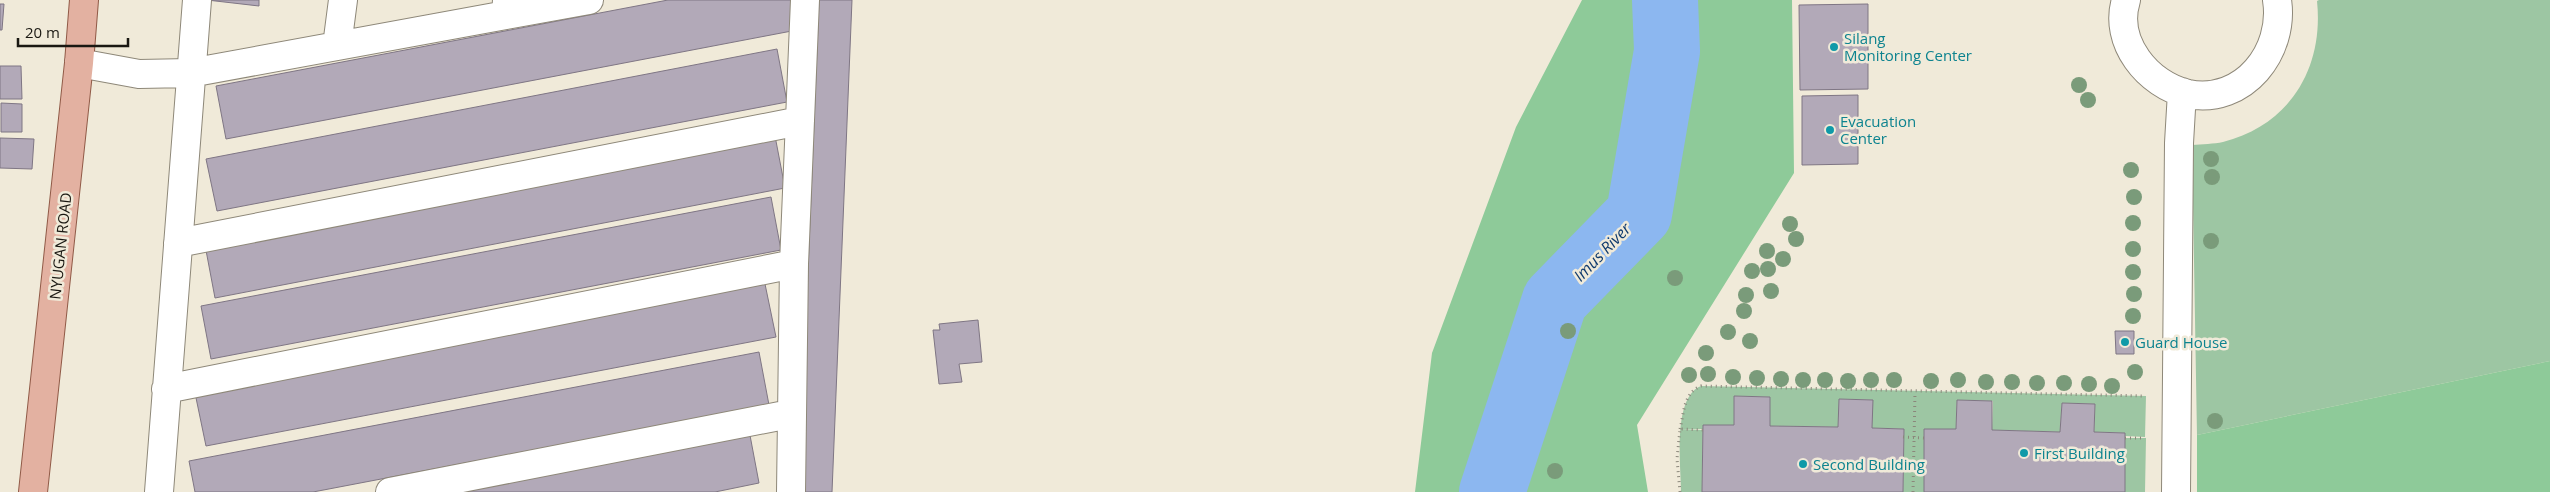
<svg xmlns="http://www.w3.org/2000/svg" width="2550" height="492" viewBox="0 0 2550 492" font-family="'Open Sans',sans-serif">
<style>
.green{fill:#9dc6a3}
.forest{fill:#8eca99}
.lines{fill:none;stroke-linecap:round;stroke-linejoin:round}
.river{stroke:#8cb7f0;stroke-width:66}
.building{fill:#b2a9b8;stroke:#7f7684}
.minor-casing{stroke:#8e8879;stroke-width:30}
.major-casing{stroke:#905a47;stroke-width:30}
.path{stroke:#8b877b;stroke-width:3;stroke-dasharray:1 4;stroke-linecap:butt}
.minor{stroke:#fff;stroke-width:28}
.major{stroke:#e3b1a1;stroke-width:28}
.tree{fill:#7a9b7a}
.culture-dot{fill:#0f9aa8;stroke:#f0ead9;stroke-width:2}
.labels{text-anchor:middle;dominant-baseline:central;stroke-width:5;stroke-linejoin:round;paint-order:stroke}
.culture-label{font-size:15px;fill:#0d838f;stroke:#f0ead9;text-anchor:start}
.street-label{font-size:15px;fill:#1a1812;stroke:#f0ead9}
.water-label{font-size:16px;font-style:italic;fill:#103b6e;stroke:#f0ead9}
</style>
<rect width="100%" height="100%" fill="#f0ead9"/>
<path class="green" d="M2319,0H2550V361L2197,435L2192,145C2202,144 2214,144 2223,142C2290,125 2324,68 2317,1Z
M1701,386L2146,396L2145,437L2125,436V433L2094,432L2095,404L2062,403L2060,432L1992,430L1993,401L1957,400L1956,429H1924V492H1903L1904,429L1872,428V400L1840,399L1838,427L1770,426V397L1734,396V425H1703V429H1681L1703,430L1702,492H1681C1681,467 1672,397 1701,386Z
M2125,438H2146L2145,492H2125Z"/>
<path class="forest" d="M1582,0H1792L1794,173L1637,425L1648,492H1415L1432,353L1516,127Z
M2550,361V492H2197V435Z"/>
<g class="lines">
<path class="river" d="M1492,492L1555,300L1639,214L1667,51L1665,0"/>
</g>
<path class="building" d="M207,0H259V6Z
M668,0H791L797,30L226,139L216,86Z
M819,0H852L832,492H799Z
M0,4H4L2,30H0Z
M1868,4V89L1800,90L1799,5Z
M777,49L787,102L217,211L206,159Z
M0,66H21L22,99H0Z
M1858,95V164L1802,165V96Z
M1,103L22,104V132H1Z
M775,136L785,188L215,298L205,245Z
M0,138L34,139L32,169L0,168Z
M771,197L781,250L211,359L201,306Z
M765,284L776,337L206,446L195,393Z
M978,320L982,362L959,364L962,382L939,384L933,330H940L939,324Z
M2115,331H2134V354H2116Z
M759,352L769,405L313,492H195L189,461Z
M1734,396L1770,397V426L1838,427L1839,399L1873,400L1872,428L1904,429L1903,492H1702L1703,425H1734Z
M1957,400L1992,401V430L2060,432L2062,403L2095,404L2094,432L2125,433V492H1924V429H1956Z
M749,430L759,483L715,492H427Z"/>
<g class="lines">
<g class="minor-casing">
<path id="minor" d="M2126,0C2113,42 2148,85 2188,94C2244,105 2285,51 2277,0
M506,15L589,0
M337,46L343,0
M79,63L139,74L190,73L506,15L507,0
M178,243L800,121
M166,389L794,264
M159,492L197,0
M390,492L790,414
M791,492L794,264L805,0
M2176,492L2179,143L2182,92"/>
</g>
<g class="major-casing">
<path id="major" d="M33,492L79,63L84,0"/>
</g>
<path class="path" d="M1680,429C1684,414 1683,393 1701,386L2145,396
M1903,437L1924,438
M2125,438H2145
M1680,492L1677,459L1680,429L1703,430
M1913,492L1915,392"/>
<use href="#minor" class="minor"/>
<use href="#major" class="major"/>
</g>
<g class="tree">
<circle cx="2079" cy="85" r="8"/>
<circle cx="2088" cy="100" r="8"/>
<circle cx="2211" cy="159" r="8"/>
<circle cx="2131" cy="170" r="8"/>
<circle cx="2212" cy="177" r="8"/>
<circle cx="2134" cy="197" r="8"/>
<circle cx="2133" cy="223" r="8"/>
<circle cx="1790" cy="224" r="8"/>
<circle cx="1796" cy="239" r="8"/>
<circle cx="2211" cy="241" r="8"/>
<circle cx="2133" cy="249" r="8"/>
<circle cx="1767" cy="251" r="8"/>
<circle cx="1783" cy="259" r="8"/>
<circle cx="1768" cy="269" r="8"/>
<circle cx="1752" cy="271" r="8"/>
<circle cx="2133" cy="272" r="8"/>
<circle cx="1675" cy="278" r="8"/>
<circle cx="1771" cy="291" r="8"/>
<circle cx="2134" cy="294" r="8"/>
<circle cx="1746" cy="295" r="8"/>
<circle cx="1744" cy="311" r="8"/>
<circle cx="2133" cy="316" r="8"/>
<circle cx="1568" cy="331" r="8"/>
<circle cx="1728" cy="332" r="8"/>
<circle cx="1750" cy="341" r="8"/>
<circle cx="1706" cy="353" r="8"/>
<circle cx="2135" cy="372" r="8"/>
<circle cx="1708" cy="374" r="8"/>
<circle cx="1689" cy="375" r="8"/>
<circle cx="1733" cy="377" r="8"/>
<circle cx="1757" cy="378" r="8"/>
<circle cx="1781" cy="379" r="8"/>
<circle cx="1803" cy="380" r="8"/>
<circle cx="1825" cy="380" r="8"/>
<circle cx="1871" cy="380" r="8"/>
<circle cx="1894" cy="380" r="8"/>
<circle cx="1958" cy="380" r="8"/>
<circle cx="1848" cy="381" r="8"/>
<circle cx="1931" cy="381" r="8"/>
<circle cx="1986" cy="382" r="8"/>
<circle cx="2012" cy="382" r="8"/>
<circle cx="2037" cy="383" r="8"/>
<circle cx="2064" cy="383" r="8"/>
<circle cx="2089" cy="384" r="8"/>
<circle cx="2112" cy="386" r="8"/>
<circle cx="2215" cy="421" r="8"/>
<circle cx="1555" cy="471" r="8"/>
</g>
<g class="culture-dot">
<circle cx="1834" cy="47" r="5"/>
<circle cx="1830" cy="130" r="5"/>
<circle cx="2125" cy="342" r="5"/>
<circle cx="2024" cy="453" r="5"/>
<circle cx="1803" cy="464" r="5"/>
</g>
<g class="labels">
<g class="culture-label">
<text x="1844" y="38">Silang<tspan x="1844" dy="17">Monitoring Center</tspan></text>
<text x="1840" y="121">Evacuation<tspan x="1840" dy="17">Center</tspan></text>
<text x="2135" y="342">Guard House</text>
<text x="2034" y="453">First Building</text>
<text x="1813" y="464">Second Building</text>
</g>
<g class="street-label">
<text transform="translate(60 246) rotate(-84)">NYUGAN ROAD</text>
</g>
<g class="water-label">
<text transform="translate(1602 252) rotate(-46)">Imus River</text>
</g>
</g>
<path d="M18 38v8h110v-8" fill="none" stroke="#1a1812" stroke-width="2.5"/>
<text x="25" y="38" font-size="15" fill="#1a1812" stroke="#f0ead9" stroke-width="4" paint-order="stroke">20 m</text>
</svg>
